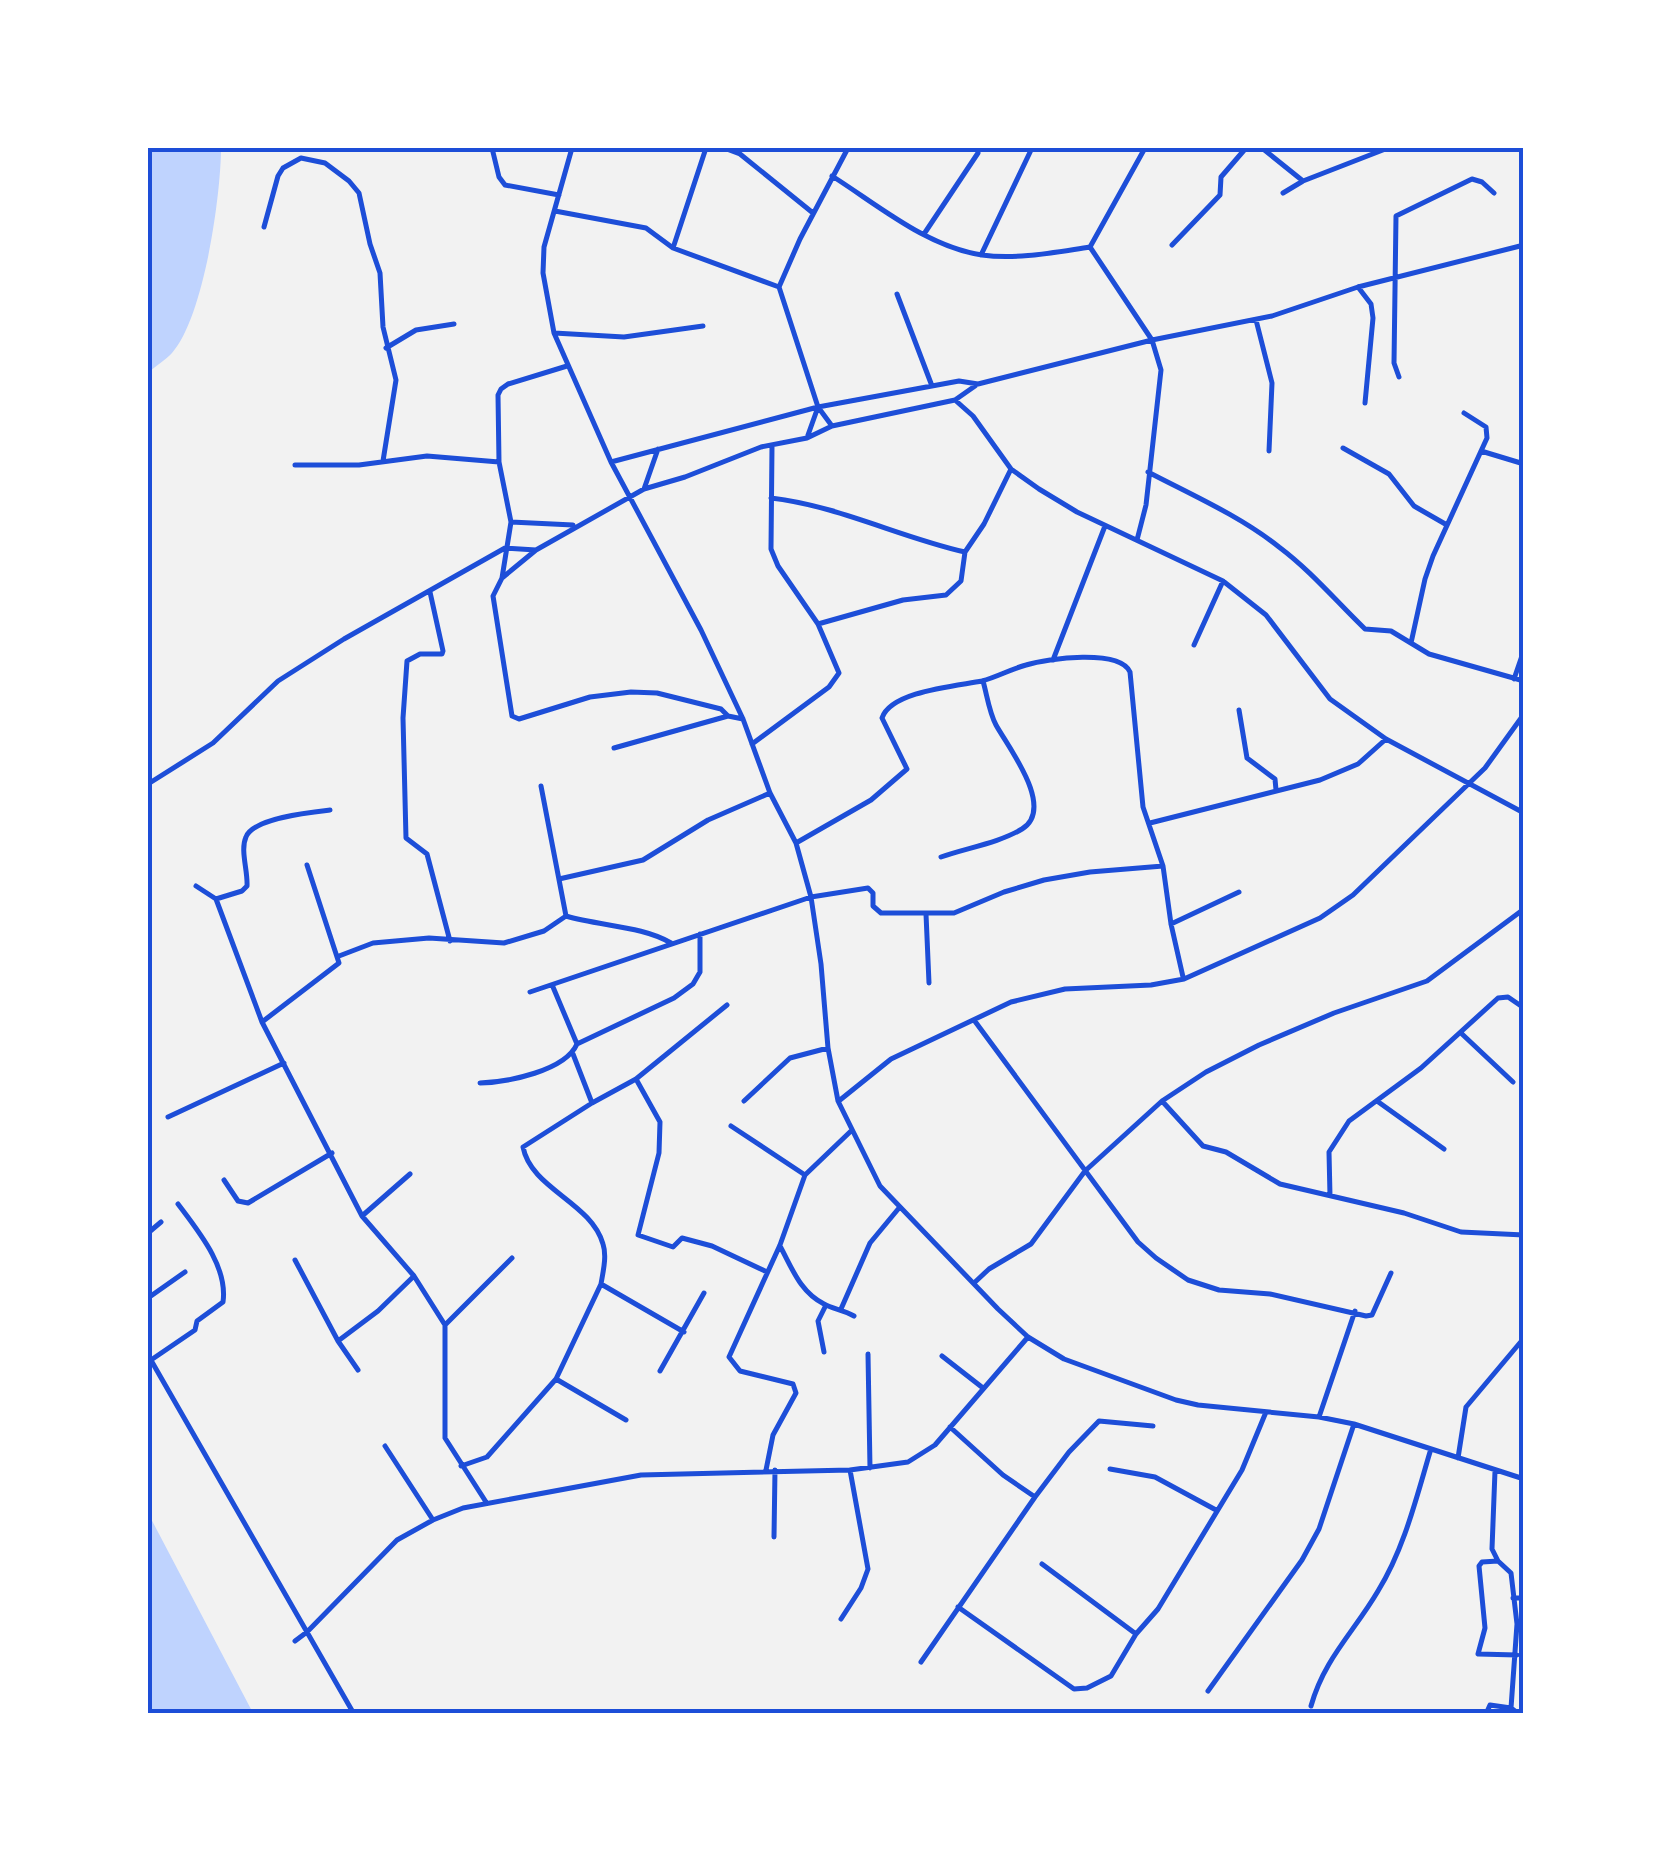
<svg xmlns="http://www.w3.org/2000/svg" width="1671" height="1861" viewBox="0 0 1671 1861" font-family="Jost,sans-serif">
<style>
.water{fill:#bfd3fe}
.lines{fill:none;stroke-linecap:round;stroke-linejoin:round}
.minor{stroke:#1d4ed8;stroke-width:5}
.neatline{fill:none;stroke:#1d4ed8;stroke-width:4}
</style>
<rect width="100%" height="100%" fill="#f2f2f2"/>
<path class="water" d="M148,148H221C221,195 204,317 172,353C166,360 155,366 148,373Z
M148,1513L253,1713H148Z"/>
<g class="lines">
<path class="minor" d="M492,148L499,177L505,185L559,195
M572,148L544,247L543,273L554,333L611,462L701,630L743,719L770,793L796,843L811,897L821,964L828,1048L838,1101L880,1186L998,1309L1028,1337L1064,1359L1176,1400L1198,1405L1319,1417L1354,1424L1524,1479
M724,148L740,154L813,213
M1262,148L1303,181
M832,176C878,205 927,247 982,255C1017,260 1056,252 1090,247L1145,148
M1283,193L1303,181L1388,148
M555,211L646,228L673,248L779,287L818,407
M264,227L278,176L283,168L301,158L325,163L349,181L359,193L370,244L380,273L383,327L396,380L383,461
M924,234L978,153
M1172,245L1220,195L1221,177L1246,148
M1090,247L1152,340L1161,370L1146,505L1137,540
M673,248L706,148
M981,255L1032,148
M779,287L800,239L848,148
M1358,287L1371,304L1373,318L1365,403
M897,294L932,386
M1256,320L1272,383L1269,451
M554,333L624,337L703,326
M386,348L416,330L454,324
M567,366L508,384L501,389L498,395L499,462L511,522L502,578L493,596L512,716L519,719L590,697L631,692L657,693L721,709L728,716L743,719
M1399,377L1394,363L1396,216L1472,179L1482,182L1494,193
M955,400L973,416L1011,469L1039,489L1077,512L1223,581L1266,615L1330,699L1386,739L1524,813
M808,435L818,407L832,426
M1343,448L1389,474L1414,506L1447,525
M1481,451L1524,464
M611,462L818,407L959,381L978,384L1152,340L1272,316L1358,287L1524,245
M295,465H359L427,456L499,462
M1148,472C1192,495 1240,516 1279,547C1311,571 1336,601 1365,629L1391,631L1429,654L1524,681
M644,489L658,449
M771,498C839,506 899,537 965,552
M511,522L573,525
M502,578L536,550L644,489L685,477L761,447L807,438L832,426L955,400L975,386
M430,592L443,651L442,654H420L407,661L403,718L406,838L427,854L450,941
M818,624L903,600L946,595L961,581L965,552L984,524L1011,469
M1411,643L1425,579L1433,556L1487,438L1486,427L1464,413
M1194,645L1223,581
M1053,660L1105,526
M1514,679L1524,650
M1239,710L1247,758L1275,779L1276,790
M752,744L829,687L839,673L818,624L778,566L771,549L772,446
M614,748L728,716
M148,784L213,743L278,681L344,639L505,548L536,550
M541,786L566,916
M1150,823L1320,780L1358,764L1386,739
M796,843L871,800L907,769L882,718C891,691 957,686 982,681C997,677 1011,669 1026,665C1048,658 1120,649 1130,672L1143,807L1163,866L1171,924L1183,977
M941,857C966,848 999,843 1022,829C1056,808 1008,747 996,725C989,712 987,695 983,681
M559,879L643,860L708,820L770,793
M196,886L216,899L262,1022L362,1216L414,1276L445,1325V1438L486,1502
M216,899L242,891L247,886C248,871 240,850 246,837C253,818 312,812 330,810
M926,914L929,983
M1171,924L1239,892
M339,956L373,943L429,938L504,943L544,931L566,916C599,926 643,926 671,943
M553,987L577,1044
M530,992L811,897L868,888L873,893V906L881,913H954L1004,892L1044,880L1090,872L1163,866
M727,1005L636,1079L660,1122L659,1153L638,1235L673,1247L682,1238L712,1246L767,1272
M974,1020L1138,1242L1156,1258L1188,1280L1219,1290L1270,1294L1366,1316L1372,1315L1391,1273
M262,1022L339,963L307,865
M1462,1034L1513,1082
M573,1054L592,1103
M480,1083C508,1082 565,1071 577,1044L674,998L693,984L700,972V934
M840,1100L891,1059L1011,1002L1065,989L1151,985L1184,979L1320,918L1353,895L1485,768L1524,714
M744,1101L790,1058L828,1048
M1162,1101L1203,1146L1226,1152L1280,1184L1404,1213L1461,1232L1524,1235
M1377,1101L1444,1149
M168,1117L284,1063
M731,1126L805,1175
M224,1180L238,1201L248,1203L332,1153
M1330,1196L1329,1152L1349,1121L1421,1068L1498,998L1508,997L1524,1008
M362,1216L410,1174
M148,1233L161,1222
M780,1246C792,1268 800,1292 824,1304C833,1309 844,1310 854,1316
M295,1260L338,1341L358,1370
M974,1283L989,1269L1031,1244L1085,1171L1162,1101L1206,1072L1259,1045L1334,1013L1427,981L1524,909
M601,1284C603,1272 607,1256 603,1244C591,1202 531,1189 523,1147L592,1103L636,1079
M148,1298L185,1272
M841,1309L870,1243L899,1208
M445,1325L512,1258
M338,1341L378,1311L414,1276
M824,1352L818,1321L825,1307
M868,1354L870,1468
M148,1355L354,1714
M942,1356L983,1388
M151,1360L195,1330L197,1321L223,1302C228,1267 199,1232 178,1204
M660,1371L704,1293
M556,1379L626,1420
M1319,1417L1355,1311
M385,1446L433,1520
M1458,1458L1466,1407L1524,1338
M461,1466L487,1457L556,1379L601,1284L684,1332
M1110,1469L1155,1477L1216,1510
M766,1470L773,1435L796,1393L793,1384L740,1371L729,1357L780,1245L805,1175L851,1131
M1495,1471L1492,1549L1498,1561L1511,1573L1517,1624L1511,1708
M1035,1497L1069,1452L1099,1421L1153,1426
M774,1537L775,1470
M1498,1561L1482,1562L1479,1566L1485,1628L1478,1654L1517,1655
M1042,1564L1136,1634
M1513,1598H1524
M958,1607L1074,1689L1087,1688L1111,1676L1136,1634L1158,1609L1242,1470L1266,1412
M841,1619L861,1588L868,1569L850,1470
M295,1641L307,1632L397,1540L433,1520L463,1508L641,1475L850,1470L908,1462L935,1445L1028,1337
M921,1662L1035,1497L1003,1475L950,1427
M1208,1691L1302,1560L1319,1529L1354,1424
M1311,1706C1324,1659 1354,1632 1378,1591C1404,1549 1416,1499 1430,1452
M1486,1714L1490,1705L1511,1708L1519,1714"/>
</g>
<rect width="1671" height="1861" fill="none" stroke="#ffffff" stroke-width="300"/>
<rect x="150" y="150" width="1371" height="1561" class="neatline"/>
</svg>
